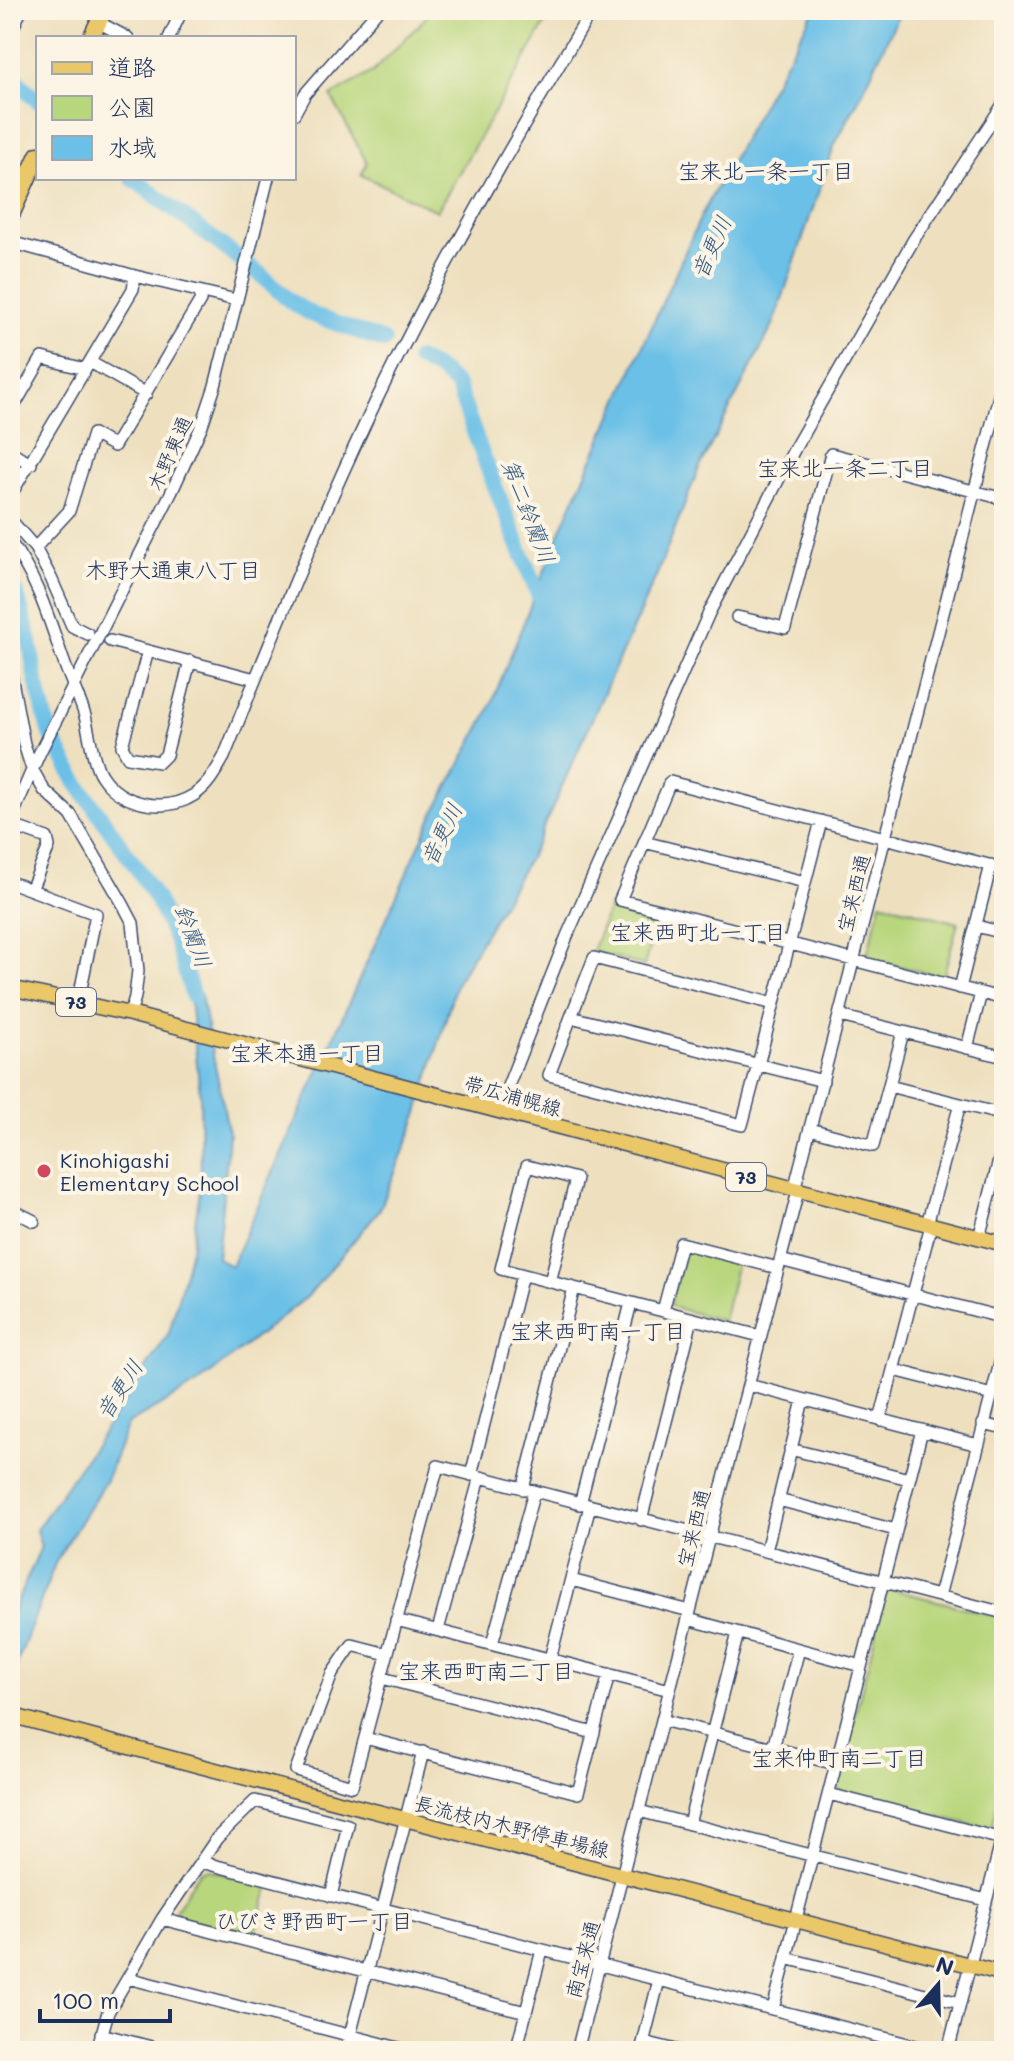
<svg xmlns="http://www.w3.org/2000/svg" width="1014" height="2061" viewBox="0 0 1014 2061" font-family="Mali,'Klee One',sans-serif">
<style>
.green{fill:#b8d67c;stroke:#6a826d;stroke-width:2}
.water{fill:#6bc0e7;stroke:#4378a2;stroke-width:2}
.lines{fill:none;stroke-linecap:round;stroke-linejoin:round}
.river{stroke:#6bc0e7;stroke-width:16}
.minor-casing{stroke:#3b4a6d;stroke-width:14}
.major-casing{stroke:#3b4a6d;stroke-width:17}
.highway-casing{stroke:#3b4a6d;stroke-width:19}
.minor{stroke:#fff;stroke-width:11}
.major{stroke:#eac769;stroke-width:14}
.highway{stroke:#eac769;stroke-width:16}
.poi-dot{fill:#d1495b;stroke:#fcf5e5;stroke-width:3}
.labels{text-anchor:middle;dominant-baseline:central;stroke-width:8;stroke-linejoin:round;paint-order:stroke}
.shield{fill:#fcf5e5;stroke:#5e6a86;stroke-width:2}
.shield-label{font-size:18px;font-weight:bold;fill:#1b2f5e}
.street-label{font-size:20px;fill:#1b2f5e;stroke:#fcf5e5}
.poi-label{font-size:20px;fill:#1b2f5e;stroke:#fcf5e5;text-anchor:start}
.neighbourhood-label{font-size:22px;fill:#1b2f5e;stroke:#fcf5e5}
.water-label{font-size:22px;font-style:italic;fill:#335a87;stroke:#fcf5e5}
</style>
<rect width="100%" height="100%" fill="#fcf5e5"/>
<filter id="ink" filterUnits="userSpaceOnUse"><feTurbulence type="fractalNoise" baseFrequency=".0125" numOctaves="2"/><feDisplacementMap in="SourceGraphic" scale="16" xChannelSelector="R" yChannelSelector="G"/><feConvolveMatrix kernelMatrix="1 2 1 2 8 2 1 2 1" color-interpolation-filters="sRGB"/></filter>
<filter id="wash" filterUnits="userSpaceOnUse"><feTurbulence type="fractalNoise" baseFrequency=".006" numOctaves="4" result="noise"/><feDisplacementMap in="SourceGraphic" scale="32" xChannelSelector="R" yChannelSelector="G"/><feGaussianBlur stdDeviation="1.8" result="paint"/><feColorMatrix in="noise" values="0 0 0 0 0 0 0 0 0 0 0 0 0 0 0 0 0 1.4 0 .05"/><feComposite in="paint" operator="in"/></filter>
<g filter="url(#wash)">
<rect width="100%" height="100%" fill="#eee0bf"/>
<path class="green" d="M433,10H553L437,211L361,175L367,163L331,96L374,71Z
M881,902L958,923L943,977L870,959L867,955Z
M610,905L658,917L644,966L592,951Z
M690,1249L737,1262L723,1321L673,1307L670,1303L684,1254Z
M890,1589L1004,1618V1780L992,1826L984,1828L840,1791L837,1786L886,1593Z
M206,1869L269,1886L255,1937L179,1918L175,1910L200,1872Z"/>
<path class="water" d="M814,10H901L862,93L835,144L773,325L699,468L657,574L533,851L456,984L415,1123L380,1209L308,1296L196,1385L128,1424L106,1480L56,1561L10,1682V1617L41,1547L36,1530L123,1403L169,1333L191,1249L201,1184L200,1093L191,1008L183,980L188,974L201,996L229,1134L217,1258L231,1266L431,819L488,712L562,527L702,214Z"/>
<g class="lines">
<path class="river" d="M10,74L38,101
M132,178L261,275L291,302L313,315L384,341
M418,359L441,371L457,386L484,459L545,612
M10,583L17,595L30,642L35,676L49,731L77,783L137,868L156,899L176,941L193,997"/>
</g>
</g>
<g filter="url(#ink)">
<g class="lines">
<g class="minor-casing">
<path id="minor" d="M98,22L128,38
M10,34L21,10
M169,38L182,10
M294,114L305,94L378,10
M10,242L135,276L236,300
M90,362L146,394
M10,413L42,358L85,369
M10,451L31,464
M10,496L133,289L135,276
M10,519L35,548L51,578L72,626L88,634
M10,542C39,581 49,620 65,665C71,682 80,699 85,716C89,732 93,763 101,775C120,805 164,814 194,795C208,786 216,771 224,757C281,616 337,474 407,339C464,227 527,118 592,10
M35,548L69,511L93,434L114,446L200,301L201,292
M737,617L785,628L831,454L1004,499
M110,641L255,679
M148,651L122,746L128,757L159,762L166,755L190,661
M10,670L24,744L32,769L44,790L71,815L123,904L133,923L138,971L135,997L130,1014
M10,821L40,752L172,491L202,425L215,386L268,178
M821,821C795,923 769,1024 742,1125L549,1075L571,1017L823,1081
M10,825L47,838L49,846L31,890
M644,842L805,882
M1004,869L670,782L620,900L1004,999
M10,882L96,914L78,1003
M976,926L1004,933
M960,988L991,865
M840,1016L1004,1057
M571,1017L594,958L774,1004
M967,1048L981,993
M889,1086L1004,1115
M501,1111L506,1091L567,936L709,613L796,446L914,239L1004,103
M810,1129L873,1146L903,1032
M794,1190L1004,377
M10,1209L34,1221
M927,1224L960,1104
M979,1238L1004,1141
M780,1260L1004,1318
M550,1282L576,1179L527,1166L501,1269L574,1288L760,1336
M663,1311L681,1243L778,1268
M894,1370L992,1395
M748,1385L978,1445
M880,1420L931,1225
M983,1424L1004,1429
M790,1449L909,1479
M471,1475L522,1275
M523,1489L574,1288
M778,1500L896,1530
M580,1504L631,1303
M641,1520L692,1319
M766,1551L803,1400
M571,1580L690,1611
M939,1596L1004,1348
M688,1619L861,1666
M396,1620L670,1690
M438,1630L480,1477
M492,1644L534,1492
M387,1654L352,1645L332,1674L296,1770L352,1786L438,1466L1004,1613
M550,1659L590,1506
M382,1678L594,1733
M662,1720L836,1764
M365,1738L578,1793L609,1674
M773,1748L799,1649
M829,1794L1002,1839
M639,1811L986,1900
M689,1824L738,1633
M201,1862L935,2051
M162,1919L526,2012
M786,1958L960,2003
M128,1978L410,2051
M773,2009L922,1430
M101,2034L167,2051
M644,2042L680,2051
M97,2051L108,2012L162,1919L217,1838L255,1801L348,1825L331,1896
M346,2051L423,1752
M516,2051L542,1950
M577,2051L798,1191
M641,2051L659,1980
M885,2051L888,2039
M948,2051L1004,1831"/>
</g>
<g class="major-casing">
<path id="major" d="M10,988L130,1014L1004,1244
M10,1715L200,1766L1004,1974"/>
</g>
<g class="highway-casing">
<path id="highway" d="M91,38L104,10
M10,217L38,155"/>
</g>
<use href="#minor" class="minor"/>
<use href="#major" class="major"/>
<use href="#highway" class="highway"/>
</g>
</g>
<circle class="poi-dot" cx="44" cy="1171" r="8"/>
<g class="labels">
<g class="shield">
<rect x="56" y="988" width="40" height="28" rx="6"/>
<rect x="726" y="1163" width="40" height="28" rx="6"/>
</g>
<g class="shield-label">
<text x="76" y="1002">73</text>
<text x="746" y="1177">73</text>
</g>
<g class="street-label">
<text transform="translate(169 453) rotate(-66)">木野東通</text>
<text transform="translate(853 893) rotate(-76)">宝来西通</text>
<text transform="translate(513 1095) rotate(16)">帯広浦幌線</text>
<text transform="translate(693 1528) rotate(-76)">宝来西通</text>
<text transform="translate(512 1826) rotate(14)">長流枝内木野停車場線</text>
<text transform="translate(582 1959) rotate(-75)">南宝来通</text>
</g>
<g class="poi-label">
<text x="60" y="1160">Kinohigashi<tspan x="60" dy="23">Elementary School</tspan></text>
</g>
<g class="neighbourhood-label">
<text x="766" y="170">宝来北一条一丁目</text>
<text x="845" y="467">宝来北一条二丁目</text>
<text x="173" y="569">木野大通東八丁目</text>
<text x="698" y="931">宝来西町北一丁目</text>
<text x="307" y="1052">宝来本通一丁目</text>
<text x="598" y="1330">宝来西町南一丁目</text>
<text x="486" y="1670">宝来西町南二丁目</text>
<text x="839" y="1757">宝来仲町南二丁目</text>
<text x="314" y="1920">ひびき野西町一丁目</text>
</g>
<g class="water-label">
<text transform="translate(711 247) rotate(-66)">音更川</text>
<text transform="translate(529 511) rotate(69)">第二鈴蘭川</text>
<text transform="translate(441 834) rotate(-64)">音更川</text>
<text transform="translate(194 936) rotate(70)">鈴蘭川</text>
<text transform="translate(119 1389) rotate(-57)">音更川</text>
</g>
</g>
<rect width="1014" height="2061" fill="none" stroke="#fcf5e5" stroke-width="40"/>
<rect x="36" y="36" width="260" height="144" fill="#fcf5e5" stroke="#a2a6af" stroke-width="2"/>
<rect x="52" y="62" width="40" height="12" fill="#eac769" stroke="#a2a6af" stroke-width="2"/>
<text x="108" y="76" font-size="24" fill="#1b2f5e">道路</text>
<rect x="52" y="96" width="40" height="24" fill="#b8d67c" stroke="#a2a6af" stroke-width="2"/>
<text x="108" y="116" font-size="24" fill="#1b2f5e">公園</text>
<rect x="52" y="136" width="40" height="24" fill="#6bc0e7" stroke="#a2a6af" stroke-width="2"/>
<text x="108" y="156" font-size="24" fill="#1b2f5e">水域</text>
<g transform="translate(938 1985) rotate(20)" stroke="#fcf5e5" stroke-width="6" paint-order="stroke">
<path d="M0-6L14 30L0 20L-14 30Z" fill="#1b2f5e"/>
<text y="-12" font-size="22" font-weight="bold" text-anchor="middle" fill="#1b2f5e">N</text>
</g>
<path d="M40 2009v12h130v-12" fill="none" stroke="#1b2f5e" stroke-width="4"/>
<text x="52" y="2009" font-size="24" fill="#1b2f5e" stroke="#fcf5e5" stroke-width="6" paint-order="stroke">100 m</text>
</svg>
